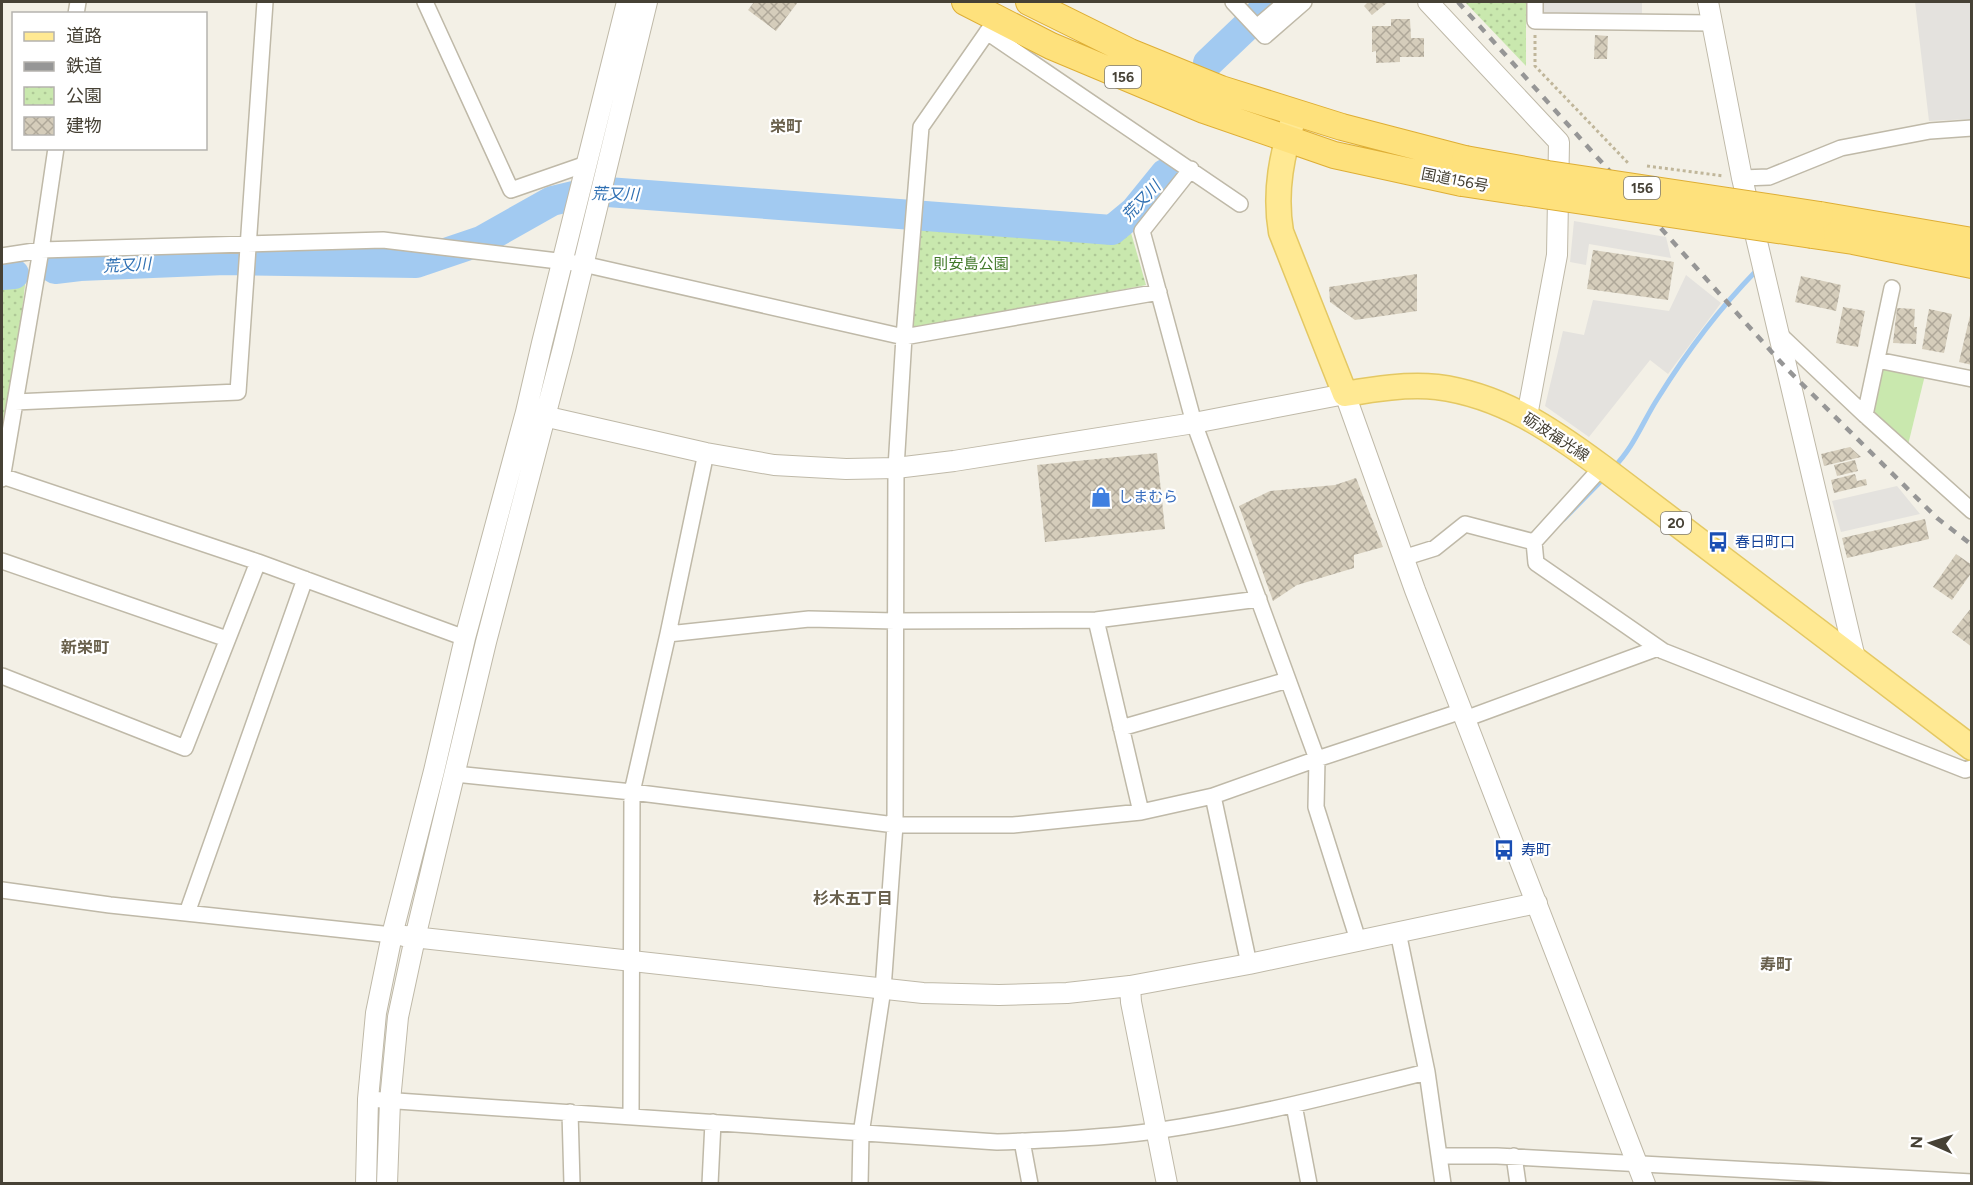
<svg xmlns="http://www.w3.org/2000/svg" width="1973" height="1185" viewBox="0 0 1973 1185" font-family="Figtree,'Noto Sans JP',sans-serif">
<style>
.green{fill:#c9e8ae}
.park{fill:url(#park-dots)}
.parking{fill:#e4e2de}
.lines{fill:none;stroke-linecap:round;stroke-linejoin:round}
.stream{stroke:#a2caf1;stroke-width:5}
.river{stroke:#a2caf1;stroke-width:30}
.building{fill:url(#building-cross-hatch)}
.minor-casing{stroke:#bfb9a8;stroke-width:18}
.tertiary-casing{stroke:#bfb9a8;stroke-width:22}
.primary-casing{stroke:#e4c863;stroke-width:27}
.trunk-casing{stroke:#deae35;stroke-width:28}
.path{stroke:#c0b69a;stroke-width:3;stroke-dasharray:3 3;stroke-linecap:butt}
.minor{stroke:#fff;stroke-width:15}
.tertiary{stroke:#fff;stroke-width:20}
.primary{stroke:#ffe993;stroke-width:24}
.trunk{stroke:#fee17c;stroke-width:26}
.rail{stroke:#969696;stroke-width:4.5;stroke-dasharray:8 8;stroke-linecap:butt}
.trunk-bridge-casing{stroke:#deae35;stroke-width:28;stroke-linecap:butt}
.trunk-bridge{stroke:#fee17c;stroke-width:26}
.labels{text-anchor:middle;dominant-baseline:central;stroke-width:4.5;stroke-linejoin:round;paint-order:stroke}
.shield{fill:#fff;stroke:#7e7a72;stroke-width:1.5}
.shield-label{font-size:14px;font-weight:bold;fill:#464135}
.street-label{font-size:15px;fill:#464135;stroke:#fff}
.park-label{font-size:15px;fill:#407828;stroke:#fff}
.shop-label{font-size:15px;fill:#366cbe;stroke:#fff;text-anchor:start}
.transit-label{font-size:15px;fill:#164399;stroke:#fff;text-anchor:start}
.neighbourhood-label{font-size:16px;font-weight:bold;fill:#69604c;stroke:#fff}
.water-label{font-size:16px;font-style:italic;fill:#2e6fb2;stroke:#fff}
</style>
<defs>
<pattern id="park-dots" width="8" height="8" patternUnits="userSpaceOnUse" patternTransform="scale(1.5)"><rect width="8" height="8" fill="#c9e8ae"/><path d="M2 2h.1M6 6h.1" fill="none" stroke="#aec896" stroke-width="1.8" stroke-linecap="round"/></pattern>
<pattern id="building-cross-hatch" width="8" height="8" patternUnits="userSpaceOnUse" patternTransform="scale(1.5)"><rect width="8" height="8" fill="#d5cdbb"/><path d="M0 0l8 8M0 8l8-8" fill="none" stroke="#afa899"/></pattern>
</defs>
<rect width="100%" height="100%" fill="#f3f0e6"/>
<path class="green" d="M1889,366L1925,375L1908,445L1873,417L1882,370Z"/>
<path class="park" d="M1465,2H1526V66Z
M920,206L1101,220L1125,212L1146,285L908,331Z
M26,277L15,369L2,450V280Z"/>
<path class="parking" d="M1540,2H1642V16L1545,15L1539,9Z
M1915,2H1971V119L1929,121Z
M1574,221L1666,237L1671,258L1589,244L1586,265L1570,262Z
M1686,275L1721,303L1668,374L1650,360L1589,437L1545,406L1563,331L1584,335L1593,300L1669,311Z
M1897,486L1920,514L1841,532L1832,501Z"/>
<g class="lines">
<path class="stream" d="M1614,467C1634,447 1643,421 1658,398C1686,353 1718,310 1756,271
M1564,519L1606,476"/>
<path class="river" d="M1208,63L1272,2
M55,269L80,266L225,260L416,263L481,241L552,201L594,191L1112,230L1135,211L1165,174
M2,275L14,274"/>
</g>
<path class="building" d="M754,2H798L776,31L748,10Z
M1368,2H1388L1372,15L1364,6Z
M1391,19H1410L1411,38H1424V57H1400V62L1376,63V51L1372,52V26H1391Z
M1595,35L1608,36L1607,59H1594Z
M1593,250L1674,262L1668,300L1587,289Z
M1417,274V311L1355,320L1330,302L1329,287Z
M1801,276L1841,285L1836,311L1795,302Z
M1843,307L1865,311L1858,347L1836,343Z
M1972,307V365L1959,362Z
M1897,308L1915,309L1914,327H1917L1916,344L1893,343Z
M1929,309L1952,314L1944,353L1922,349Z
M1850,447L1861,457L1824,466L1821,454Z
M1157,453L1165,529L1045,542L1037,465Z
M1855,460L1858,471L1837,476L1834,465Z
M1855,474L1857,481L1866,479L1867,485L1834,493L1831,480Z
M1356,478L1383,547L1354,555V568L1297,585L1273,601L1239,506L1270,491L1335,485Z
M1925,519L1929,539L1847,558L1842,538Z
M1956,554L1972,565V572L1952,600L1933,587Z
M1972,607V647L1952,632Z"/>
<g class="lines">
<g class="minor-casing">
<path id="minor" d="M425,2L511,190L586,164
M1233,2L1265,36L1304,2
M1535,2V21L1711,23
M76,14L78,2
M1257,27L1286,2
M987,32L1240,204
M1191,169L1142,231L1194,423L1317,759L1316,807L1358,940
M1742,178L1769,177L1841,148L1930,131L1972,128
M2,256L41,250L383,240L583,264L904,337L1159,292
M1778,333L1865,415L1972,511
M1877,360L1972,379
M15,402L238,392L265,2
M1865,415L1892,288
M1602,467L1534,542L1536,563L1663,651L1965,770L1972,768
M2,476L258,562L465,638
M2,479L41,250L56,148
M1403,558L1435,548L1465,524L1534,542
M2,561L227,639
M1096,620L1141,812
M668,634L809,619L895,621L1096,620L1259,599
M2,676L185,748L258,562
M1465,719L1658,648
M1121,728L1288,680
M455,774L632,792L895,825H1013L1141,812L1213,796L1317,759L1462,711
M1213,796L1249,964
M2,890L110,905L392,935
M187,913L305,579
M1398,932L1427,1072L1443,1184
M368,1099L997,1142C1050,1140 1103,1138 1155,1131C1247,1118 1337,1094 1427,1072
M1294,1105L1309,1184
M570,1112L572,1184
M631,1116L632,792L668,634L706,453
M1022,1141L1030,1184
M1439,1156H1497L1972,1182
M1514,1156L1518,1184
M710,1184L713,1122
M860,1184L861,1134L883,989L895,825L896,468L904,337L921,127L997,18"/>
</g>
<g class="tertiary-casing">
<path id="tertiary" d="M1428,2L1559,142L1557,255L1527,416
M1708,2L1742,178L1855,658
M526,412L706,453L774,465L846,469L896,468L954,461L1194,423L1345,394L1415,590L1645,1184
M404,936L923,993L999,995L1067,993L1130,986L1249,964L1537,903
M1130,986L1131,1002L1167,1184
M366,1184L368,1099L376,1013L392,935L434,771L465,638L526,412L542,343L627,2
M387,1184L390,1101L398,1017L415,938L486,642L563,348L647,2"/>
</g>
<g class="primary-casing">
<path id="primary" d="M1295,114C1282,153 1274,191 1281,232L1345,394C1375,389 1406,384 1437,387C1501,395 1552,430 1602,467L1972,748"/>
</g>
<g class="trunk-casing">
<path id="trunk" d="M965,2L1051,46L1204,110L1334,155L1462,183
M1029,2L1130,52L1221,89L1342,127L1465,159
M1820,215L1972,241
M1812,235L1853,241L1972,265"/>
</g>
<path class="path" d="M1535,35V66L1629,164
M1647,166L1724,176"/>
<use href="#minor" class="minor"/>
<use href="#tertiary" class="tertiary"/>
<use href="#primary" class="primary"/>
<use href="#trunk" class="trunk"/>
<path class="rail" d="M1458,2L1787,369L1937,518L1972,545"/>
<g class="trunk-bridge-casing">
<path id="trunk-bridge" d="M1465,159L1548,174L1820,215
M1462,183L1812,235"/>
</g>
<use href="#trunk-bridge" class="trunk-bridge"/>
</g>
<defs>
<g id="shop-bare" transform="scale(1.62)"><path d="M-5-2.5h2.3a2.7 3.5 0 0 1 5.4 0H5L5.5 6h-11ZM-1.5-2.5h3a1.5 2.3 0 0 0-3 0Z" fill="#3f7fe0" stroke="#fff" stroke-width="2.5" paint-order="stroke"/></g>
<g id="bus-bare" transform="scale(1.62)"><path d="M-5-6H5V4H4V6H2V4H-2V6H-4V4H-5ZM-3.5-4V0h7V-4ZM-3.5 1.2v1.5H-2V1.2ZM2 1.2v1.5H3.5V1.2Z" fill="#1a4fb4" stroke="#fff" stroke-width="2.5" paint-order="stroke"/></g>
</defs>
<g fill-rule="evenodd">
<use href="#shop-bare" x="1101" y="497"/>
<use href="#bus-bare" x="1718" y="542"/>
<use href="#bus-bare" x="1504" y="850"/>
</g>
<g class="labels">
<g class="shield">
<rect x="1105" y="66" width="36" height="22" rx="4.5"/>
<rect x="1624" y="177" width="36" height="22" rx="4.5"/>
<rect x="1661" y="512" width="30" height="22" rx="4.5"/>
</g>
<g class="shield-label">
<text x="1123" y="77">156</text>
<text x="1642" y="188">156</text>
<text x="1676" y="523">20</text>
</g>
<g class="street-label">
<text transform="translate(1455 180) rotate(11)">国道156号</text>
<text transform="translate(1556 437) rotate(33)">砺波福光線</text>
</g>
<g class="park-label">
<text x="971" y="264">則安島公園</text>
</g>
<g class="shop-label">
<text x="1118" y="497">しまむら</text>
</g>
<g class="transit-label">
<text x="1735" y="542">春日町口</text>
<text x="1521" y="850">寿町</text>
</g>
<g class="neighbourhood-label">
<text x="786" y="126">栄町</text>
<text x="85" y="647">新栄町</text>
<text x="853" y="898">杉木五丁目</text>
<text x="1776" y="964">寿町</text>
</g>
<g class="water-label">
<text transform="translate(615 194) rotate(1)">荒又川</text>
<text transform="translate(1141 201) rotate(-47)">荒又川</text>
<text transform="translate(127 265) rotate(-3)">荒又川</text>
</g>
</g>
<rect width="1973" height="1185" fill="none" stroke="#464135" stroke-width="6"/>
<rect x="12" y="12" width="195" height="138" fill="#ffffff" stroke="#b5b3ae" stroke-width="1.5"/>
<rect x="24" y="32" width="30" height="9" fill="#ffe993" stroke="#b5b3ae" stroke-width="1.5"/>
<text x="66" y="42" font-size="18" fill="#464135">道路</text>
<rect x="24" y="62" width="30" height="9" fill="#969696" stroke="#b5b3ae" stroke-width="1.5"/>
<text x="66" y="72" font-size="18" fill="#464135">鉄道</text>
<rect x="24" y="87" width="30" height="18" fill="url(#park-dots)" stroke="#b5b3ae" stroke-width="1.5"/>
<text x="66" y="102" font-size="18" fill="#464135">公園</text>
<rect x="24" y="117" width="30" height="18" fill="url(#building-cross-hatch)" stroke="#b5b3ae" stroke-width="1.5"/>
<text x="66" y="132" font-size="18" fill="#464135">建物</text>
<g transform="translate(1931 1143) rotate(273)" stroke="#ffffff" stroke-width="4.5" paint-order="stroke">
<path d="M0-4.5L10 22L0 15L-10 22Z" fill="#464135"/>
<text y="-9" font-size="16" font-weight="bold" text-anchor="middle" fill="#464135">N</text>
</g>
</svg>
